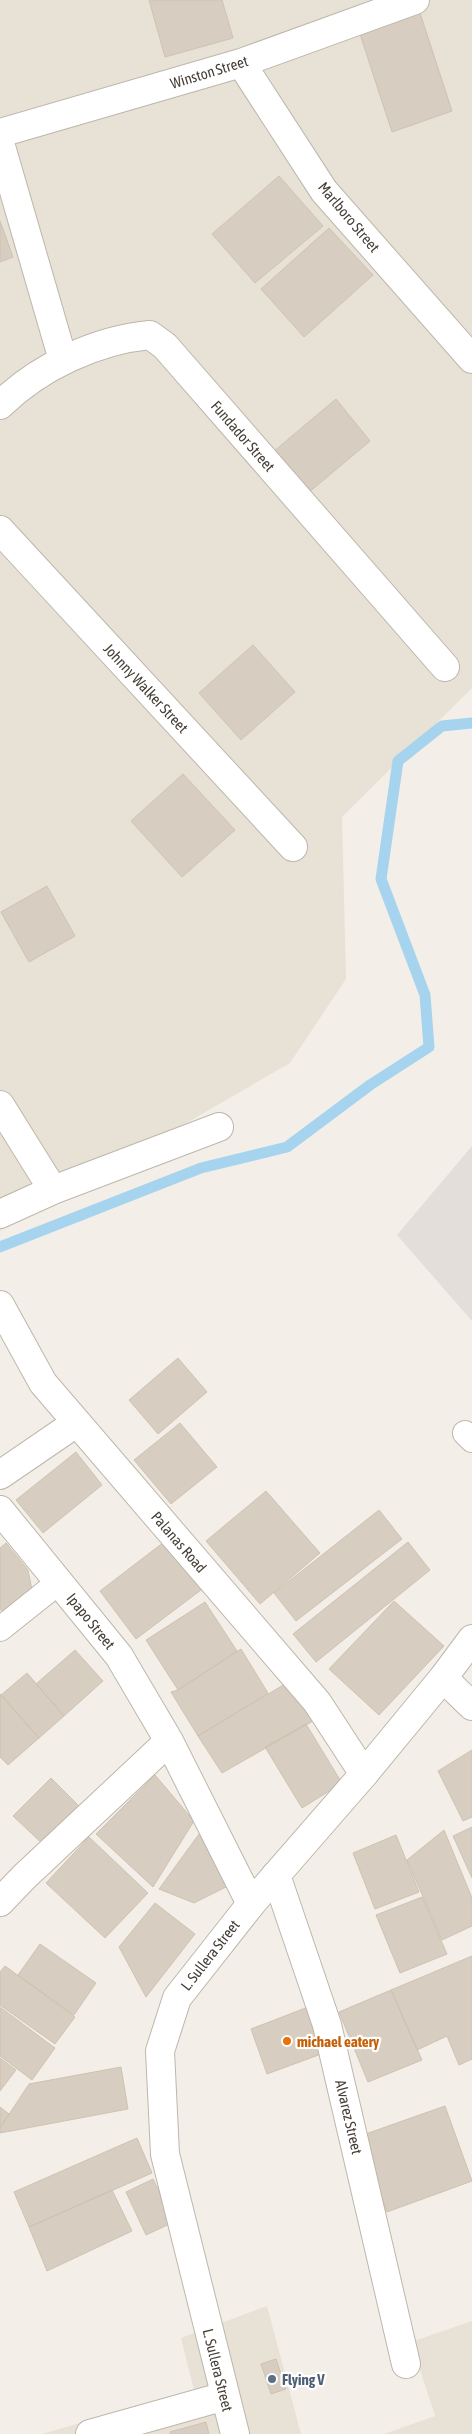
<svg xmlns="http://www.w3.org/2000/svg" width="472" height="2434" viewBox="0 0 472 2434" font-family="'Asap Condensed',sans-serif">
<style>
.residential{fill:#e7e1d6}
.industrial{fill:#e3ded9}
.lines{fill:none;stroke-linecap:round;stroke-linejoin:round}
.stream{stroke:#a6d4ee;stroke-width:11}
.building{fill:#d8cdc1;stroke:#cfc2b1}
.service-casing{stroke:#beb6ab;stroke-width:26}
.minor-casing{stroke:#beb6ab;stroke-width:30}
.tertiary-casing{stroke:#beb6ab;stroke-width:30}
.service{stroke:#fff;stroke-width:24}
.minor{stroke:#fff;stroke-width:28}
.tertiary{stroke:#fff;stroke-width:28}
.food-dot{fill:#e8710a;stroke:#fff;stroke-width:2}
.service-dot{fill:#5c6f8a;stroke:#fff;stroke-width:2}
.labels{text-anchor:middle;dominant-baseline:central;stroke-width:4.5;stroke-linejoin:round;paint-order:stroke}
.street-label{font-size:15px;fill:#463f37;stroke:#fff}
.food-label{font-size:15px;font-weight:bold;fill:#c56008;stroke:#fff;text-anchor:start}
.service-label{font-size:15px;font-weight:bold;fill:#4e5e75;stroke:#fff;text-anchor:start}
</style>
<rect width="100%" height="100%" fill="#f3efe8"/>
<path class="residential" d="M0,0H472V688L342,817L346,979L290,1063L0,1231Z
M267,2306L301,2434H42L194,2390L181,2338Z
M472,2321V2434H384L435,2416L411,2342Z"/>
<path class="industrial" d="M472,1146V1321L397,1235Z"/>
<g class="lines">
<path class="stream" d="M0,1247L201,1168L287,1147L370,1085L429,1047L425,995L381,879L398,761L442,726L472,723"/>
</g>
<path class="building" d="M149,0H222L233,38L165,57Z
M420,13L452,111L392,132L359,31Z
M279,176L323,226L255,283L212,234Z
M0,221L13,257L0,262Z
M329,228L373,275L304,337L261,289Z
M336,399L370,441L308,493L273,452Z
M253,645L295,692L241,740L199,693Z
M183,774L235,830L182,877L131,821Z
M47,886L75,936L29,962L1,912Z
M178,1358L207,1392L158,1434L129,1400Z
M180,1423L217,1467L171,1504L134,1460Z
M76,1452L102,1485L43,1533L16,1500Z
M266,1491L320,1553L260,1604L206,1541Z
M379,1510L402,1539L296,1621L274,1593Z
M168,1539L205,1587L136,1639L100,1591Z
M408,1542L430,1570L316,1662L293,1634Z
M6,1543L28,1570L32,1590L4,1614L0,1609V1548Z
M394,1601L444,1646L379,1715L329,1669Z
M205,1602L237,1651L178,1690L146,1640Z
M241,1649L268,1693L198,1736L171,1692L178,1690Z
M75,1650L103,1681L64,1716L36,1684Z
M27,1673L64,1716L39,1738L1,1695Z
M290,1681L313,1721L222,1773L198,1736Z
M0,1694L39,1738L8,1765L0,1757Z
M306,1724L342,1783L302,1808L265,1747Z
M472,1750V1817L463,1821L438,1771Z
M155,1775L194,1821L153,1887L96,1834Z
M51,1778L83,1810L47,1848L13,1816Z
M472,1827V1878L453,1836Z
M202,1830L230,1885L194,1903L159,1889Z
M444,1830L472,1898V1926L442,1940L407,1860Z
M396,1835L419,1892L375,1909L353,1853Z
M89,1837L148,1893L105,1938L46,1883Z
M422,1897L447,1954L400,1973L376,1915Z
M155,1903L195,1934L146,1997L119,1947Z
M40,1944L96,1983L74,2015L18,1975Z
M472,1956V2059L459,2065L447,2036L417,2050L391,1990Z
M5,1966L75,2017L55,2044L0,2005V1972Z
M391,1990L422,2060L368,2082L339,2012Z
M0,2007L55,2048L32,2080L0,2056Z
M308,2007L324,2053L267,2074L251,2029Z
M0,2058L16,2070L0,2091Z
M121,2067L128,2109L0,2133V2128L29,2084Z
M445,2106L472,2181L387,2212L360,2136Z
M0,2107L9,2114L0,2128Z
M137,2138L152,2173L29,2227L14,2192Z
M153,2179L174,2222L146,2235L126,2192Z
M112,2190L132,2231L47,2271L29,2227Z
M276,2359L286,2389L271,2394L261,2364Z
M206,2422L209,2434H171L170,2432Z"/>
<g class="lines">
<g class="service-casing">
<path id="service" d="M465,1433L472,1440
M0,1629L59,1582"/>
</g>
<g class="minor-casing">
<path id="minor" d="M241,63L324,191L472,359
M0,133L241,63L415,0
M0,143L63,360
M0,405C39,367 96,340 150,335L165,346L445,667
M0,530L293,847
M0,1105L53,1190
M0,1214L53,1190L219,1127
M0,1305L43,1383L317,1702L364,1774
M0,1475L76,1423
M0,1510L119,1656L169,1741L251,1904
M443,1678L472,1706
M276,1875L327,2025L406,2364
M0,1902L24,1877L169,1741
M90,2434L225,2396"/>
</g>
<g class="tertiary-casing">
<path id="tertiary" d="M235,2434L165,2154L160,2051L177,1998L251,1904L364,1774L443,1678L472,1639"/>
</g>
<use href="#service" class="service"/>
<use href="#minor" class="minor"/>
<use href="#tertiary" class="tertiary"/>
</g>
<circle class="food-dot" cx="287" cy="2041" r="5"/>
<circle class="service-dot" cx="272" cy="2379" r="5"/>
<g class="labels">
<g class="street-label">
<text transform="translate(209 72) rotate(-17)">Winston Street</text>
<text transform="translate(349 217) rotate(50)">Marlboro Street</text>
<text transform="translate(243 436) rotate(49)">Fundador Street</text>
<text transform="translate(146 688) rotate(47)">Johnny Walker Street</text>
<text transform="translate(179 1542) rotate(49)">Palanas Road</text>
<text transform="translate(91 1621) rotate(51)">Ipapo Street</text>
<text transform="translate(210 1955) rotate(-52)">L. Sullera Street</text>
<text transform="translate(349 2117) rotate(77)">Alvarez Street</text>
<text transform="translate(218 2370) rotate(76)">L. Sullera Street</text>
</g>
<g class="food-label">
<text x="297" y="2041">michael eatery</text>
</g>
<g class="service-label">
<text x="282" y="2379">Flying V</text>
</g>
</g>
</svg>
